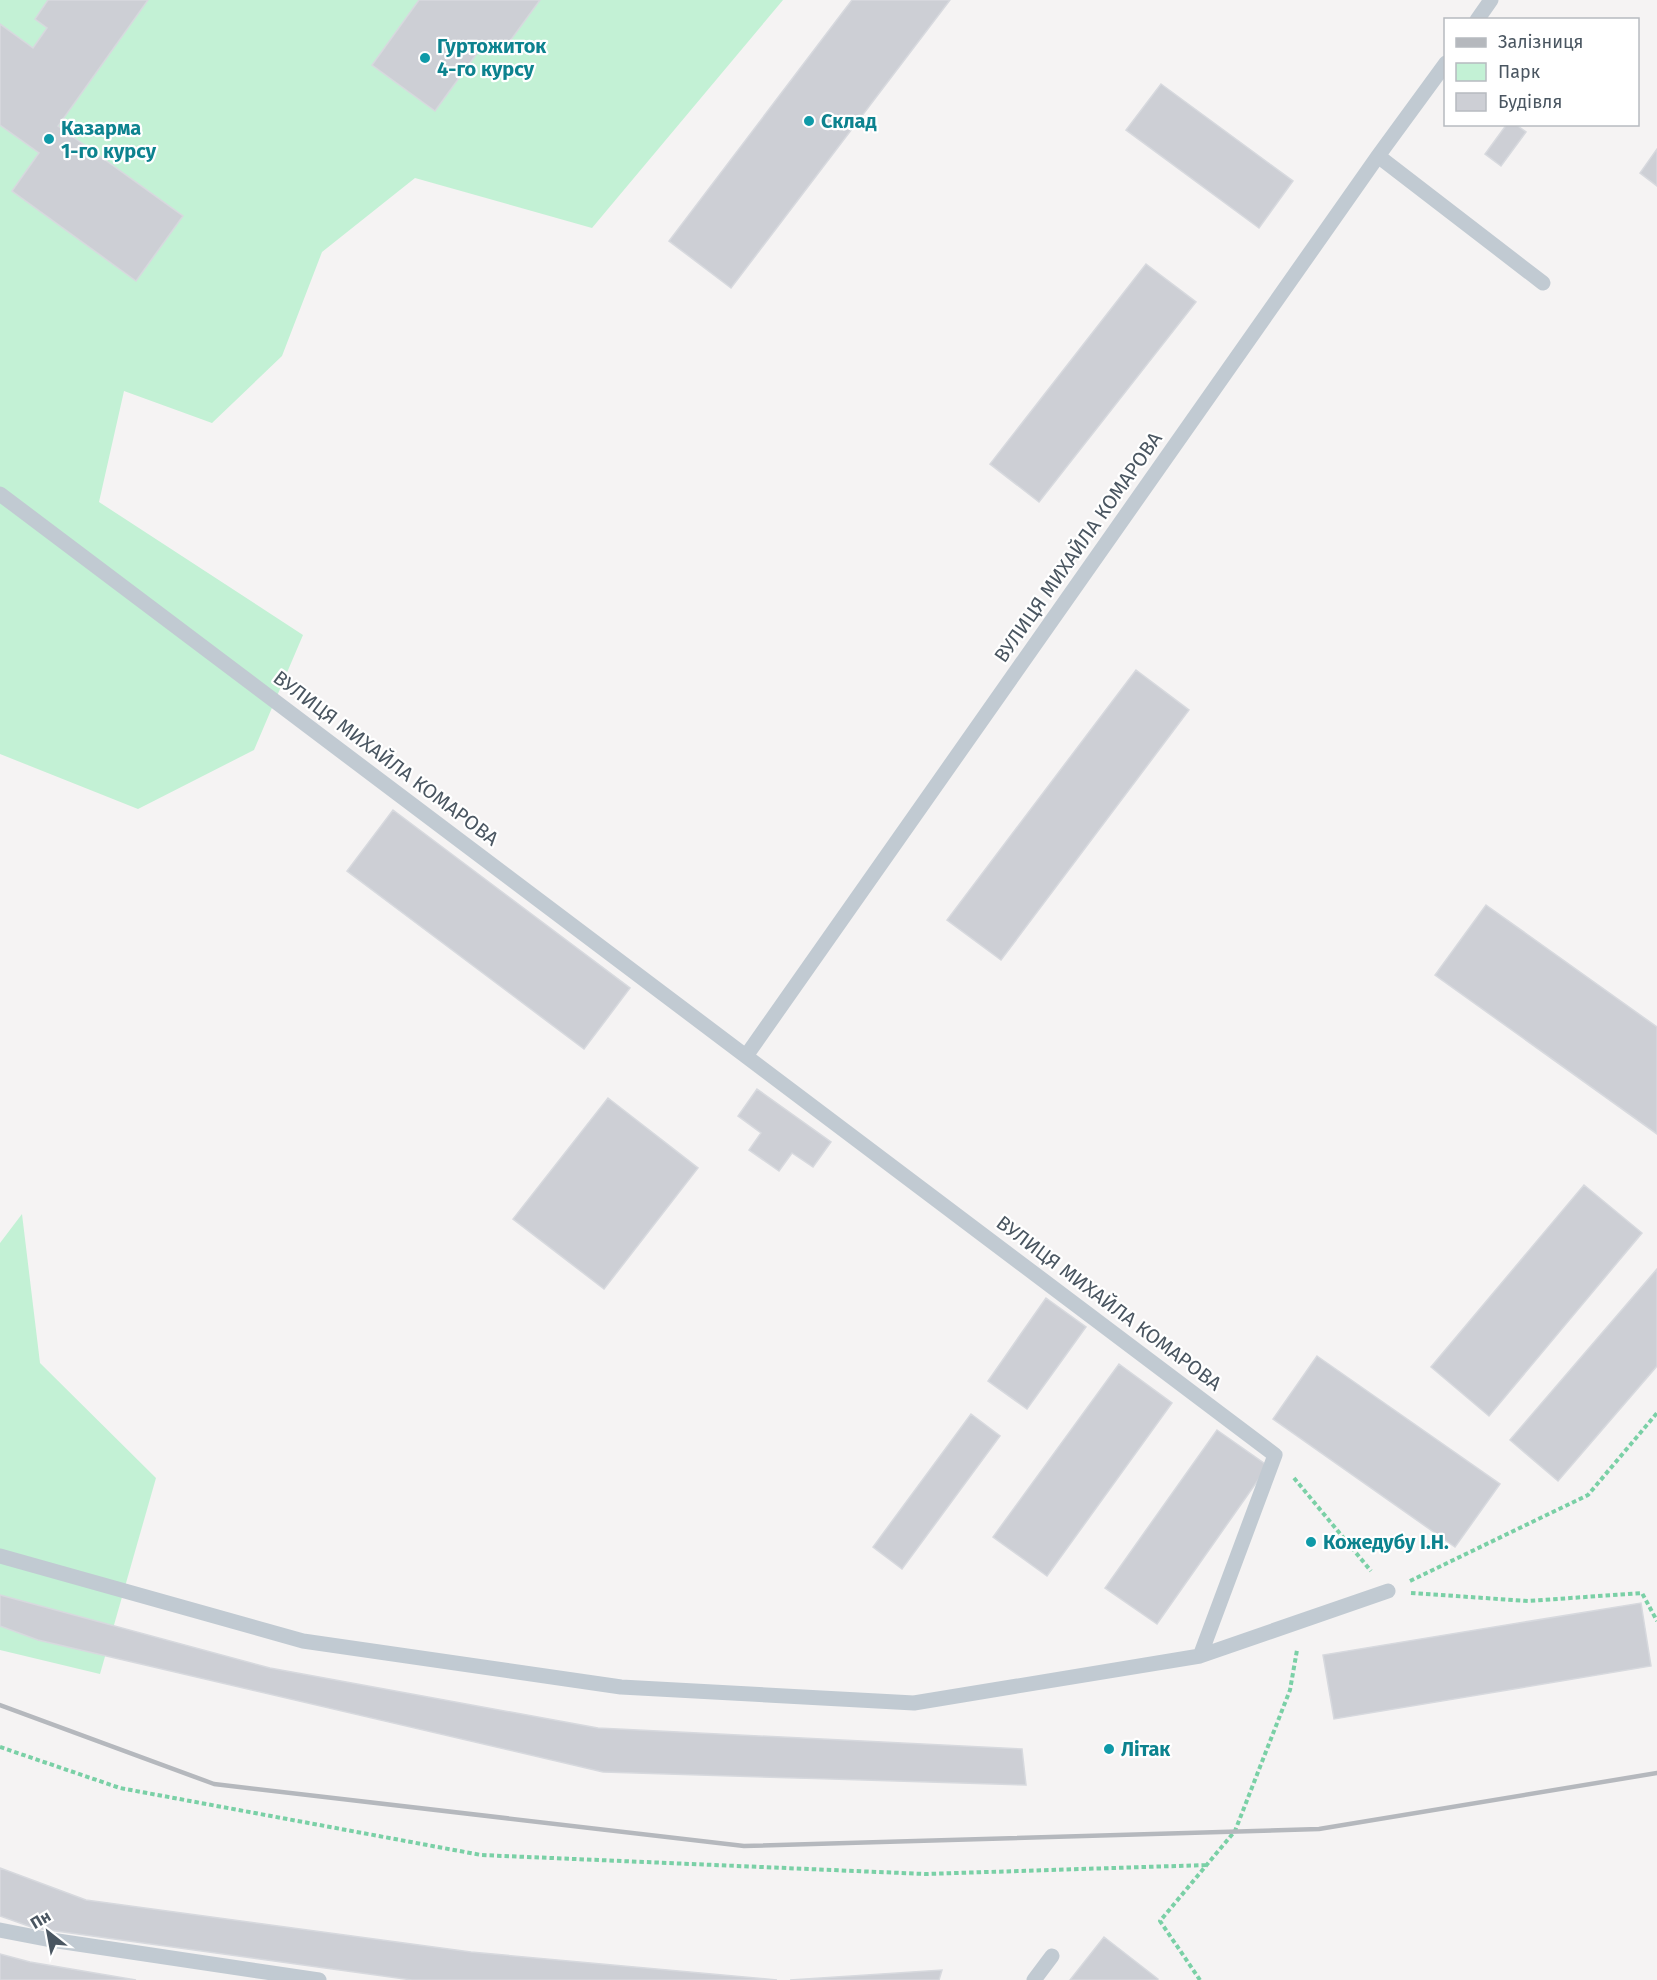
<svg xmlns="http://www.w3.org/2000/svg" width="1657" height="1980" viewBox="0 0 1657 1980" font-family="'Fira Sans',sans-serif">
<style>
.green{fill:#c3f1d5}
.building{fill:#cdcfd5;stroke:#d7d9de;stroke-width:1.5}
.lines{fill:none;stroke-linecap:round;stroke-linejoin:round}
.path{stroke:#7ad0a6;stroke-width:4;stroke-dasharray:4.5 3;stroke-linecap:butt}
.service{stroke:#c1cad2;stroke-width:15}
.rail{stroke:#b5b8bd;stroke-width:4.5}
.culture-dot{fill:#0f9aa8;stroke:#fff;stroke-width:2}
.labels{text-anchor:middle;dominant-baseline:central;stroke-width:4.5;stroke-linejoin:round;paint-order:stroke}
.culture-label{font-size:20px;font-weight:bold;fill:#0d838f;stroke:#fff;text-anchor:start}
.street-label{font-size:20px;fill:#4a5661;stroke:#fff}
</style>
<rect width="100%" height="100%" fill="#f5f3f3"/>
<path class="green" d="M0,0H783L592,228L415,178L322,252L282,356L212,423L124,391L99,502L303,635L254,750L138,809L0,754Z
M22,1214L40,1363L156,1478L100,1674L0,1650V1243Z"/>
<path class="building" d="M48,0H148L58,126L183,216L136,281L12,191L39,153L0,125V24L33,48L47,28L35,19Z
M419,0H540L502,52L486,41L435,111L372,65Z
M852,0H950L731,288L669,241Z
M1161,84L1293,181L1259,228L1126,130Z
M1507,124H1515L1526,132L1501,166L1485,154Z
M1657,149V186L1640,173Z
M1146,264L1196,302L1039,502L990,464Z
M1136,670L1189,710L1001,960L947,920Z
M393,810L630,988L584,1049L347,871Z
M1486,905L1657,1027V1134L1435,975Z
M757,1089L831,1142L813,1167L792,1153L779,1171L749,1150L761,1133L738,1116Z
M608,1098L698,1168L604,1289L513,1219Z
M1584,1185L1642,1233L1489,1416L1431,1367Z
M1657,1269V1366L1558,1481L1510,1440Z
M1046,1298L1086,1327L1027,1409L988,1381Z
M1317,1356L1500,1484L1455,1547L1273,1419Z
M1119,1364L1172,1403L1047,1576L993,1537Z
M971,1414L1000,1436L902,1569L873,1547Z
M1217,1430L1268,1466L1157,1624L1105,1588Z
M0,1595L270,1668L598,1728L1022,1749L1026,1785L603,1772L38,1640L0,1626Z
M1641,1603L1651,1666L1334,1719L1323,1655Z
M0,1868L86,1900L471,1952L777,1980H412L34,1928L0,1916Z
M1104,1937L1158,1979L1157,1980H1070Z
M0,1954L30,1962L136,1980H0Z
M942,1970L939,1980H790Z"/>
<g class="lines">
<path class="path" d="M1294,1478L1371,1571
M1410,1581L1588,1495L1657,1413
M1411,1593L1528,1601L1642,1593L1657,1621
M0,1747L120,1788L481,1855L925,1874L1207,1865
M1200,1980L1160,1921L1235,1831L1290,1690L1297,1650"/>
<path class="service" d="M1477,20L1491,0
M1378,156L1543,283
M0,494L1275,1455L1200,1656
M746,1056L1378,156L1446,63
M0,1556L303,1641L621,1687L914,1703L1200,1656L1388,1591
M0,1930L51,1940L319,1980
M1034,1980L1052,1956"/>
<path class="rail" d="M0,1705L214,1784L744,1846L1319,1829L1657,1773"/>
</g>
<g class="culture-dot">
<circle cx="425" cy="58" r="6"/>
<circle cx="809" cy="121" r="6"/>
<circle cx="49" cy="139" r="6"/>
<circle cx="1311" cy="1542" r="6"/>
<circle cx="1109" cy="1749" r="6"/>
</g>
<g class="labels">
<g class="culture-label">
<text x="437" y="46">Гуртожиток<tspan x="437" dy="23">4-го курсу</tspan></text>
<text x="821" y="121">Склад</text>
<text x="61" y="128">Казарма<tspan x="61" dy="23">1-го курсу</tspan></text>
<text x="1323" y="1542">Кожедубу І.Н.</text>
<text x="1121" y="1749">Літак</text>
</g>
<g class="street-label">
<text transform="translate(1078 547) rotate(-55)">ВУЛИЦЯ МИХАЙЛА КОМАРОВА</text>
<text transform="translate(386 758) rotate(37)">ВУЛИЦЯ МИХАЙЛА КОМАРОВА</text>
<text transform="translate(1109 1303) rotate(37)">ВУЛИЦЯ МИХАЙЛА КОМАРОВА</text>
</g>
</g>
<rect x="1444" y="18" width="195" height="108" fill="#ffffff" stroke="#b7bbc0" stroke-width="1.5"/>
<rect x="1456" y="38" width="30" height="9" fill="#b5b8bd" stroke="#b7bbc0" stroke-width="1.5"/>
<text x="1498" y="48" font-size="18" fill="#4a5661">Залізниця</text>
<rect x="1456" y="63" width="30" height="18" fill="#c3f1d5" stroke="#b7bbc0" stroke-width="1.5"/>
<text x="1498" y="78" font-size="18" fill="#4a5661">Парк</text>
<rect x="1456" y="93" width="30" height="18" fill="#cdcfd5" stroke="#b7bbc0" stroke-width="1.5"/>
<text x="1498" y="108" font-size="18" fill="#4a5661">Будівля</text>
<g transform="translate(48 1932) rotate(329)" stroke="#ffffff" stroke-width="4.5" paint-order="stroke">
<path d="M0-4.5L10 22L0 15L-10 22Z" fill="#4a5661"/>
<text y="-9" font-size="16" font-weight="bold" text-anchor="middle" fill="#4a5661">Пн</text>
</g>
</svg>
